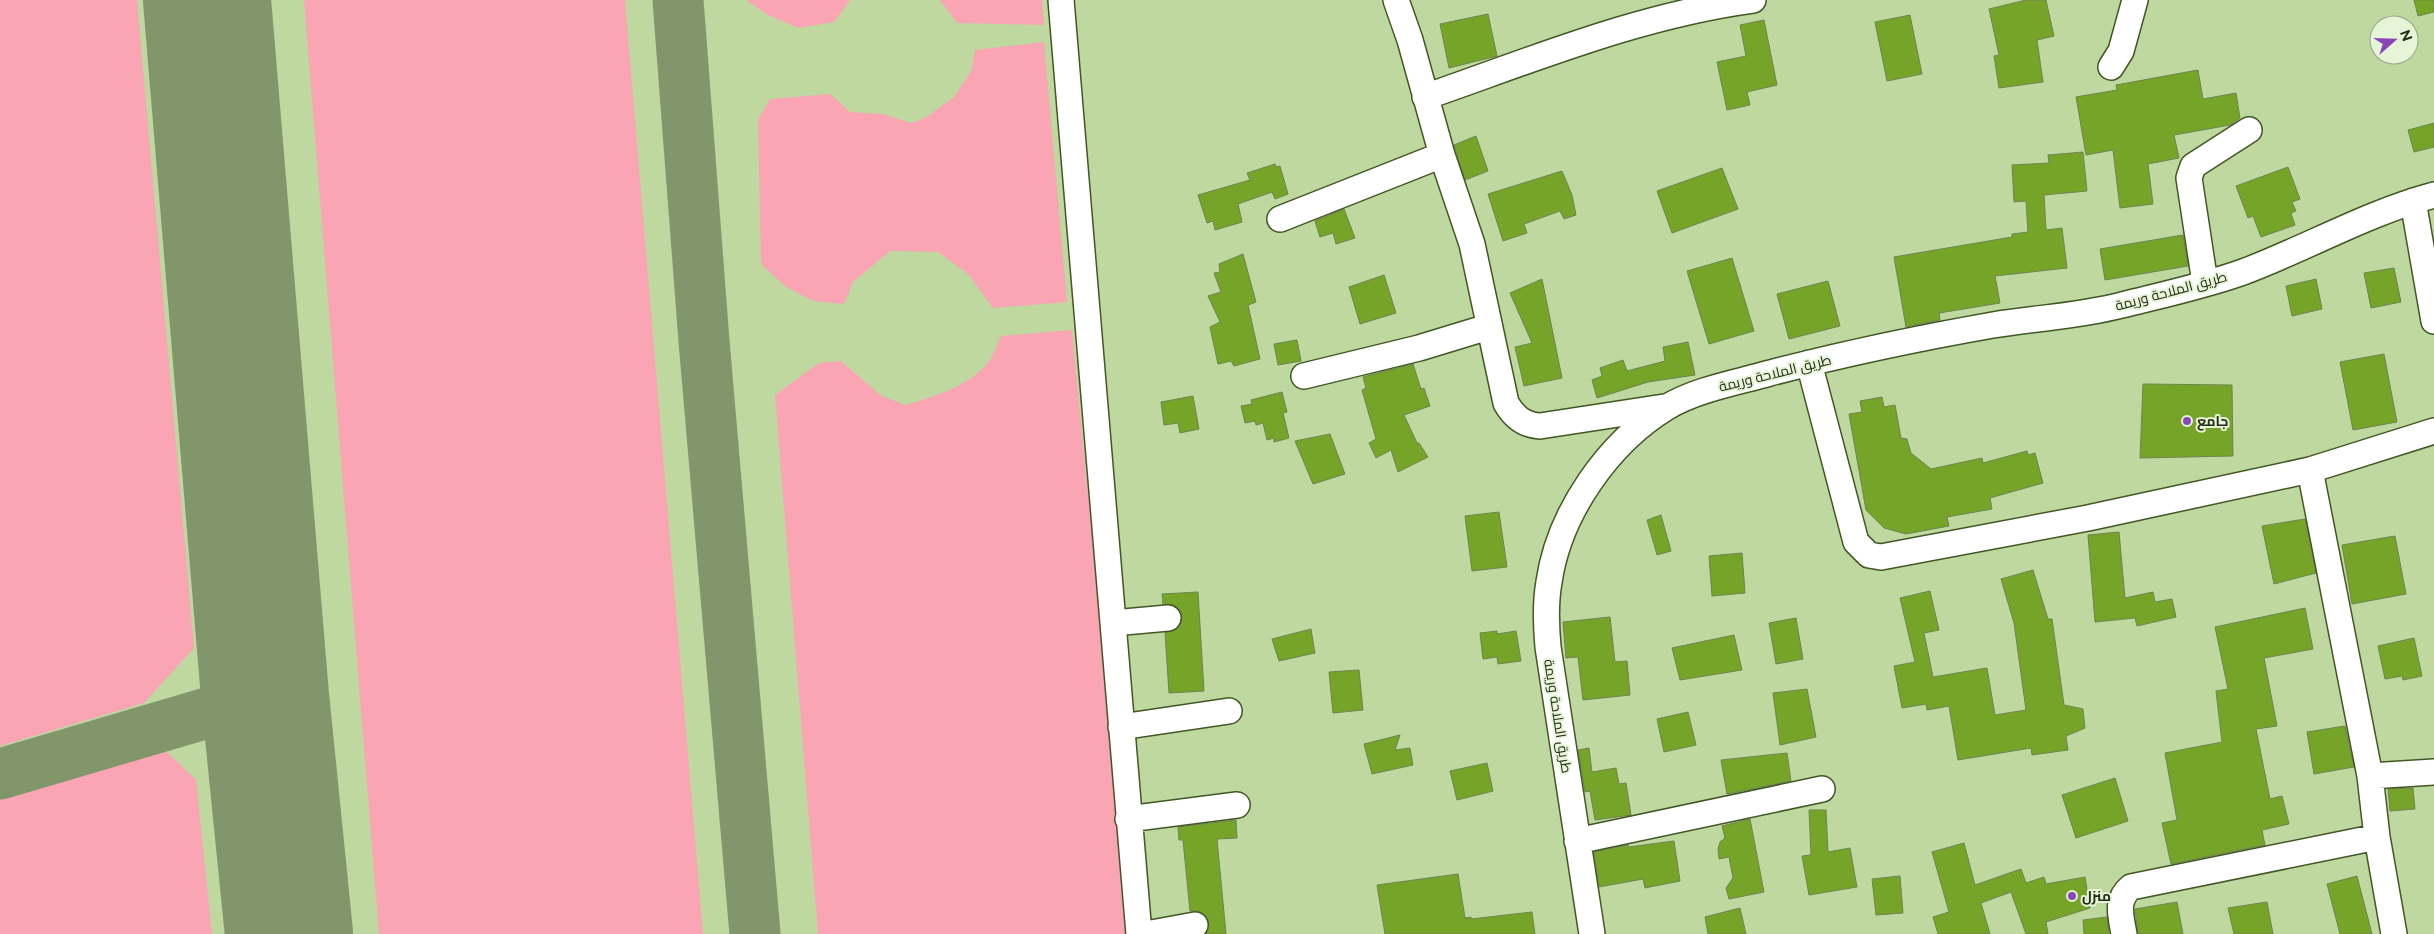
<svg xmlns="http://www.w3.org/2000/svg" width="2434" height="934" viewBox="0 0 2434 934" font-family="Raleway,Cairo,sans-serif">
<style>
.green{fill:#f9a5b4}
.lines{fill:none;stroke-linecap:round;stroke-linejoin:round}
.taxiway{stroke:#82966b;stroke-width:51}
.runway{stroke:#82966b;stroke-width:128}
.building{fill:#76a429;stroke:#6d844f}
.minor-casing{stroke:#425724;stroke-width:28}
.minor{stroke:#fff;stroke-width:25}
.poi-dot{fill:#8946ba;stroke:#e6f4d8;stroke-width:2}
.labels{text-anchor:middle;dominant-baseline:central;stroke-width:4;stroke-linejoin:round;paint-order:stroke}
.street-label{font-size:14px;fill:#232d17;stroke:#e6f4d8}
.poi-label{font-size:14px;font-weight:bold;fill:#232d17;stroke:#e6f4d8;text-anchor:start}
</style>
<rect width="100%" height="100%" fill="#bed8a0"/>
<path class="green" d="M0,0H137L194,648L144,703L0,746Z
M304,0H625L703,934H379Z
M746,0H850L834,22L798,28L768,15Z
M940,0H1042L1044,25L957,23Z
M1044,42L1067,302L993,308L968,274L938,252L890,251L853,282L844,304L813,301L786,287L761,264L758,120L770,99L830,94L850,112L883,114L911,123L925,118L954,97L971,71L975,50Z
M1072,330L1087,486L1140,934H818L775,395L819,363L841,361L880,395L905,405C933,397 967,387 987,364C993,357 997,344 1001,336Z
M142,743L168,753L196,780L212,934H0V790Z"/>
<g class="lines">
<path class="taxiway" d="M678,0L704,341L755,934
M0,774L265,696"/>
<path class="runway" d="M207,0L265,696L289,934"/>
</g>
<path class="building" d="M2026,0H2046L2054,36L2037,40L2043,82L1999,88L1994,56L1999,55L1989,9Z
M2414,0H2434V12L2418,16Z
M1488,14L1497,56L1449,68L1440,24Z
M1910,15L1922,74L1887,81L1875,22Z
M1764,20L1777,85L1747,92L1750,105L1727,110L1717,62L1746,56L1740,25Z
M2198,70L2203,99L2236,93L2240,118L2230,125L2174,135L2179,158L2148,164L2153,204L2120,208L2113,150L2086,155L2076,97L2117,90L2116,85Z
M2434,123V147L2414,152L2408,130Z
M1476,136L1488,171L1465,180L1454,145Z
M2083,152L2087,191L2044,195L2046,230L2062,228L2067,268L1995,276L2000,303L1939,313L1940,320L1906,327L1894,257L2012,237V234L2028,232L2026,201L2014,202L2012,165L2049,163L2048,155Z
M1275,164L1276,167L1280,166L1288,194L1275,199L1272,192L1238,204L1242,222L1215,230L1213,221L1207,223L1198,195L1250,180L1247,173Z
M2288,167L2300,199L2292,202L2296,211L2291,213L2295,225L2261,237L2253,216L2248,218L2236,186Z
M1722,168L1738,209L1672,233L1657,191Z
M1562,171L1572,195L1576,215L1564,219L1560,211L1524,224L1527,233L1503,241L1488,194Z
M1344,209L1355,238L1336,244L1333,233L1320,237L1315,221Z
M2183,235L2188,266L2105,280L2100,249Z
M1243,254L1256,302L1248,305L1260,359L1234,366L1231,361L1218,364L1210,327L1220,322L1208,296L1221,292L1214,273L1220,272L1219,264Z
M1732,258L1754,331L1709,344L1687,271Z
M2394,268L2401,302L2371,308L2364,273Z
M1384,275L1396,313L1360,324L1349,287Z
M1542,279L1562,378L1524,386L1515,347L1532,343L1510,293Z
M2316,279L2322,309L2292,316L2286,286Z
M1828,281L1840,326L1789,339L1777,294Z
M1297,340L1301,361L1278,365L1274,344Z
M1688,342L1695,375L1648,382L1597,398L1592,380L1602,376L1600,368L1623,360L1627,371L1665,361L1663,347Z
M2384,354L2397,422L2353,430L2340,362Z
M1413,364L1421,389L1424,388L1430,406L1404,415L1417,443H1419L1428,457L1398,472L1391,450L1376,458L1369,443L1376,439L1362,390L1366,388L1363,377Z
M2143,384L2232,385L2233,456L2140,458Z
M1282,392L1287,412L1283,413L1289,438L1274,442V438L1267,440L1263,423L1256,425L1255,421L1245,423L1241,406L1252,404L1251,400Z
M1193,396L1199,429L1180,433L1178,423L1164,425L1161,402Z
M1882,397L1884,407L1895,405L1901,438L1907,439L1911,453L1931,469L1982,458L1983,463L2027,451L2028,455L2035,453L2043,483L1990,498L1992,509L1947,517L1949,526L1906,534L1884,528L1866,510L1849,414L1862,412L1860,401Z
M1330,434L1345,474L1313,484L1295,441Z
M1499,512L1507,567L1472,571L1465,516Z
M1661,515L1671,551L1657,555L1647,520Z
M2305,519L2316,573L2274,584L2262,526Z
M2119,532L2125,598L2153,592L2155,602L2172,599L2176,617L2137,626L2135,618L2095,622L2088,535Z
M2395,536L2406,594L2352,604L2342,545Z
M1742,553L1745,593L1712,596L1709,556Z
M2033,570L2048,619H2052L2064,705L2083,709L2085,728L2066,736L2068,750L2032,755L2031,748L1958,760L1949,706L1927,710L1926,704L1902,708L1894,666L1915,662L1900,598L1930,591L1939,630L1924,633L1933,677L1987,668L1995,715L2026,710L2014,623L2001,579Z
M1198,592L1204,691L1169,693L1165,633L1177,629L1182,617L1180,610L1174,605L1163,604L1162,594Z
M2305,608L2313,649L2264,658L2277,726L2256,729L2270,799L2282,796L2289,824L2262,830L2265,845L2171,864L2162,823L2177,820L2165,753L2222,742L2216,691L2228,689L2215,627Z
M1610,617L1615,662L1627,661L1630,695L1583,700L1578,657L1566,658L1563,622Z
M1796,618L1803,659L1776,664L1769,623Z
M1311,629L1315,653L1279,661L1272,639Z
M1497,631V634L1516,631L1521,661L1498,664L1497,657L1483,659L1480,633Z
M1734,635L1742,670L1680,680L1672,648Z
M2414,638L2422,676L2403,680L2402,676L2385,679L2378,646Z
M1359,670L1363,710L1333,713L1329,672Z
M1807,689L1816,737L1780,745L1773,693Z
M1688,712L1696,745L1664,752L1657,719Z
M2345,726L2354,767L2314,774L2307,732Z
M1400,735L1395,750L1410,748L1413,765L1372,774L1364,744Z
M1589,748L1592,772L1616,768L1619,784L1626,783L1631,815L1595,820L1590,791L1585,792L1578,750Z
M1787,753L1791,781L1727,794L1721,760Z
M1487,763L1493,791L1457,800L1450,771Z
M2115,778L2128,821L2076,838L2062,795Z
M2413,788L2415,809L2390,811L2388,789Z
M1809,810H1826L1828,852L1850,848L1857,887L1809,895L1802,856L1811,855Z
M1750,819L1764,892L1729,899L1726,888L1733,878L1729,857L1719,859L1718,849L1720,842L1725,838L1722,826Z
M1236,820L1237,838L1217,839L1226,934H1206L1209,923L1206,916L1199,911H1190L1183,840H1179L1178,827Z
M1674,841L1680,881L1645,888L1643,879L1599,887L1594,852L1628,845L1629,847Z
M1964,843L1975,885L2021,869L2026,883L2044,877L2046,884L2085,877L2090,908L2046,922L2048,934H2026L2011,892L1981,903L1990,934H1938L1933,917L1949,912L1932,852Z
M1458,874L1465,918L1471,917V919L1532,912L1535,934H1385L1377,885Z
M1900,876L1903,913L1876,915L1872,879Z
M2357,876L2372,934H2340L2327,884Z
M2177,902L2183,934H2138L2135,909Z
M2267,902L2273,934H2234L2228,908Z
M1740,908L1746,934H1708L1705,917Z
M2107,917L2109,934H2084L2083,920Z"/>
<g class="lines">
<g class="minor-casing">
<path id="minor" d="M1061,0L1139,934
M1396,0L1410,40L1442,155L1472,244L1506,403C1514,417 1524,425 1540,426L1664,407
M2111,67L2121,51L2135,0
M1425,97C1532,60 1640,15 1753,0
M2413,201L2434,321
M1280,219L1442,155
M2205,283L2189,178L2193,166L2249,130
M1809,363L1856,542L1869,555L1881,557L2088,518L2310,470L2434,431
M1304,376L1419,348L1488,327
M2310,470L2370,776L2377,837L2394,934
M1113,623L1168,618
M1121,727L1229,711
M2370,776L2434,772
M1128,819L1237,805
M1577,841L1822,789
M1146,934L1195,925
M1592,934L1548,647C1546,625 1545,604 1549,582C1559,513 1608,443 1667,407C1698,389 1735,383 1770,373C1843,354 1919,338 1993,325C2036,318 2080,316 2122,305C2162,295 2204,286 2243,272C2307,248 2367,213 2434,195
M2124,934C2121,916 2115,900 2131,887L2377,837"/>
</g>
<use href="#minor" class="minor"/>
</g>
<g class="poi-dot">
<circle cx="2187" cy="421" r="5"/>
<circle cx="2072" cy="896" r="5"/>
</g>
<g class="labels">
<g class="street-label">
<text transform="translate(2171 291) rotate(-15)">طريق الملاحة وريمة</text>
<text transform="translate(1775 373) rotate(-14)">طريق الملاحة وريمة</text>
<text transform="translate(1558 716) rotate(81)">طريق الملاحة وريمة</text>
</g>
<g class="poi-label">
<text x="2197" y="421">جامع</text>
<text x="2082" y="896">منزل</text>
</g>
</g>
<g transform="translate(2394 40) rotate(70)"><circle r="24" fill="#e6f4d8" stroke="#98a48b"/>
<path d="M0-4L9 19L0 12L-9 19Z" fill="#8946ba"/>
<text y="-8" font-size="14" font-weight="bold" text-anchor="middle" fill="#232d17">N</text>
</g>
</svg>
